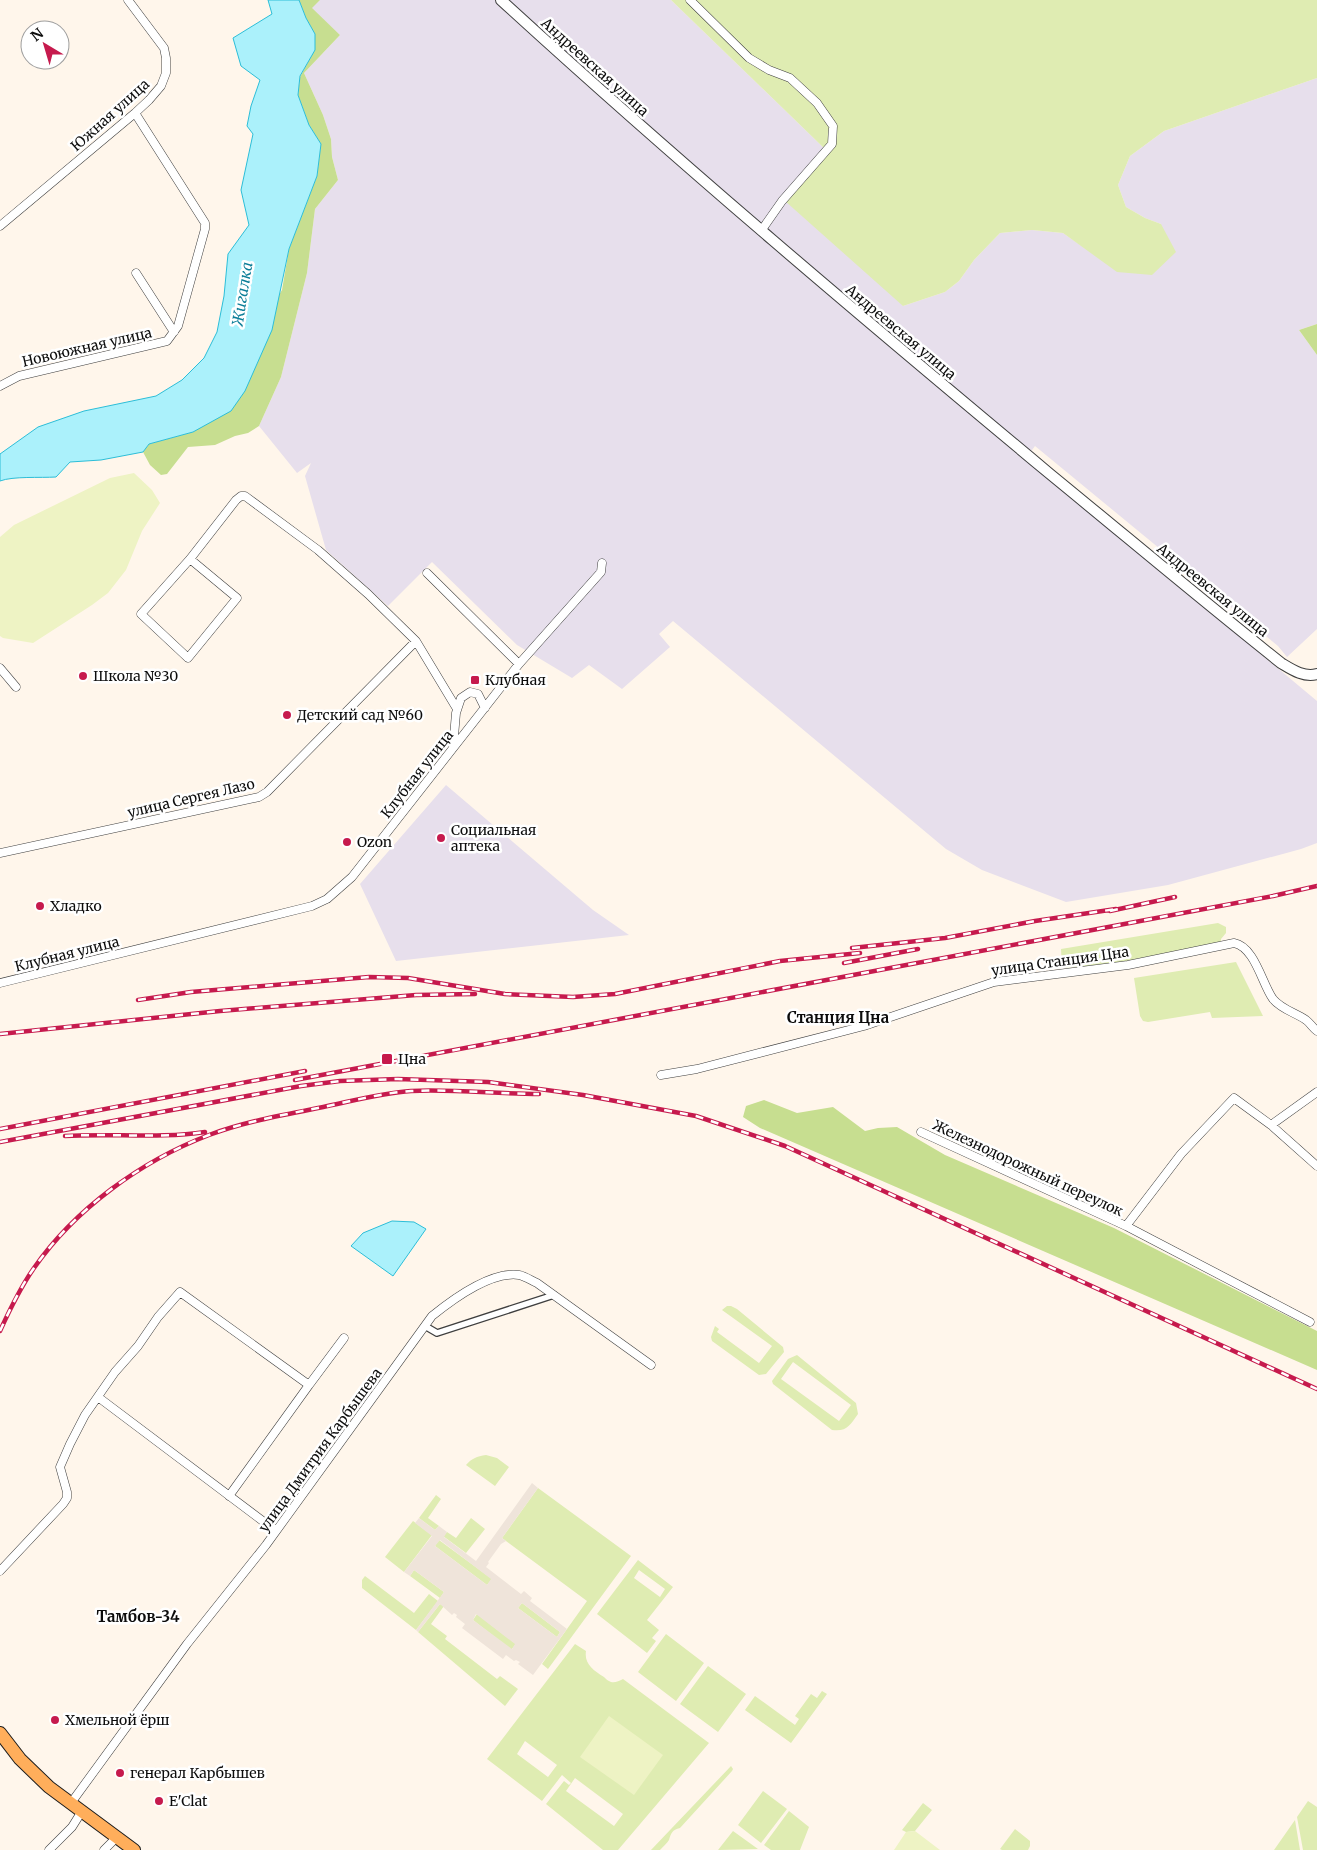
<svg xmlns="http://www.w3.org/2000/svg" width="1317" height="1850" viewBox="0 0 1317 1850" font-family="Merriweather,serif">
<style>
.industrial{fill:#e7dfec}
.green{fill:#dfecb2;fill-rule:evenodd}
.forest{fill:#c7de90}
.pitch{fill:#eef3c4}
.plaza{fill:#efe4da;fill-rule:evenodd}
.water{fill:#abf1fb;stroke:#2cbed8}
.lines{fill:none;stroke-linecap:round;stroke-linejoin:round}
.pedestrian-casing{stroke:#3f3f3f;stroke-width:8}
.minor-casing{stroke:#3f3f3f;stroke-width:9}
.tertiary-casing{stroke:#3f3f3f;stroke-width:12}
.primary-casing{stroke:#1d1d1d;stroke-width:14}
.pedestrian{stroke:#fff;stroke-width:5.5}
.minor{stroke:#fff;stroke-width:8}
.tertiary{stroke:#fff;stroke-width:10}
.primary{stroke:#ffae5b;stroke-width:12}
.rail-casing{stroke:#c61a4d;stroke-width:4.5}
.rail{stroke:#fff;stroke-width:2.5;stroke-dasharray:8;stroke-linecap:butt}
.poi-dot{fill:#c61a4d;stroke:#fff;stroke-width:2}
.labels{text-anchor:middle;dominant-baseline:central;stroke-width:5;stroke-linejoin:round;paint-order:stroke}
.street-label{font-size:14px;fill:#0c0c0c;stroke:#fff}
.poi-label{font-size:14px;fill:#0c0c0c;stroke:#fff;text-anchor:start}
.water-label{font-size:15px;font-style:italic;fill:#0c7e98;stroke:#fff}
.neighbourhood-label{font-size:15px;font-weight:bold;fill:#0c0c0c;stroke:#fff}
</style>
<rect width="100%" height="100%" fill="#fff6eb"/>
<path class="industrial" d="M320,0H671L827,151L903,306L945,292L959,281L974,260L1000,233L1032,230L1063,233L1086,249L1161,224L1145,218L1126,207L1118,185L1130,156L1164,131L1317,78V324L1299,330L1317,355V629L1287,657L1278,646L1035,446L1026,458L1317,701V843L1301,849L1168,885L1066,902L982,870L946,849L673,621L659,634L670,647L622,689L589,665L572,678L517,645L432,562L388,606L326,550L305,476L311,463L297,473L259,426L281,377L307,273L315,209L338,180L332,157L331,139L323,115L304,73L340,35L311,8Z
M446,785L593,910L629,935L396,961L360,884Z"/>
<path class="green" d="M671,0H1317V78L1164,131L1130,156L1118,185L1126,207L1145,218L1161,224L1176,252L1152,275L1117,272L1063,233L1032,230L1000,233L974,260L959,281L945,292L903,306L785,201L827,151Z
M1218,923L1226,927V933L1221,939V943L1136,959L1129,963L1062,968L1061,949Z
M1236,962L1263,1016L1212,1018L1210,1012L1148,1022L1143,1021L1140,1016L1134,978Z
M727,1306H731L737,1309L783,1347L784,1352L766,1374L759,1375L712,1341L711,1337L715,1326L719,1329L717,1332L759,1363L772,1346L722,1310Z
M797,1355L856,1403L858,1414C850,1425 847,1432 832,1430L773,1384L772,1381L788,1359ZM793,1362L851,1405L839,1421L781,1379Z
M486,1455L497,1458L509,1467L495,1486L466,1465C471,1459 477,1456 486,1455Z
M538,1488L631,1556L548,1669L542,1664L587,1601L502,1538Z
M436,1495L441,1499L428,1518L439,1526L435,1530L419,1518Z
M471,1518L485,1529L466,1553L443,1536L447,1532L456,1538Z
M413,1521L432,1535L404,1572L385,1557Z
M439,1540L492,1579L487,1585L435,1546Z
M638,1560L673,1587L647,1620L659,1630L652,1638L656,1641L647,1653L597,1614ZM639,1570L665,1589L660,1597L634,1578Z
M414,1570L444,1592L440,1598L410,1576Z
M365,1576L414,1613L429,1594L438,1601L416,1630L362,1588V1580Z
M522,1603L560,1632L557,1637L518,1608Z
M440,1604L444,1606L431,1624L447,1636L445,1639L497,1679L500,1676L518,1689L505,1706L418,1632Z
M477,1614L516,1644L511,1650L473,1620Z
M666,1634L704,1663L676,1701L638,1672Z
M575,1644L586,1651C584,1664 593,1670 604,1677C606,1679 608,1681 611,1682C615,1683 619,1681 623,1679L709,1743L618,1850H603L546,1804L564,1781L569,1785L571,1783L562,1775L542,1801L487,1759ZM525,1741L557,1765L548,1777L517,1754ZM575,1778L623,1814L614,1826L566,1791Z
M708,1666L746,1694L718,1732L680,1704Z
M822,1691L827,1694L791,1743L745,1710L755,1696L795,1725L799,1719L795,1716L811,1694L817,1698Z
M731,1766L733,1769L732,1771L680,1828C672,1830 671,1833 669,1840C667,1843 663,1847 660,1850H651Z
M763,1791L787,1809L761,1843L738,1825Z
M1308,1801L1317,1807V1850H1303L1297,1817Z
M923,1803L932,1810L915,1831L906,1832L902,1830Z
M789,1811L809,1827L800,1850H771L764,1845Z
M1295,1820L1300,1850H1274Z
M1015,1829L1030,1841V1846L1028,1850H1002L1000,1849Z
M733,1831L758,1849L718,1850Z"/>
<path class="forest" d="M299,0H320L312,8L340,35L304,73L323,115L331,139L332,157L338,180L315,209L307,273L281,377L259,426L248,433L235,436L215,445L188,447L167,474L161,475L150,465L143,452L149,444L193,432L282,290L289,249L317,176L321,144L309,125L298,95L300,77L315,49V34L306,18Z
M1317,324V355L1299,330Z
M764,1100L797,1113L833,1107L865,1131L878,1128L897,1127L945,1155L1114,1228L1317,1331V1370L760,1128L743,1117L746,1106Z"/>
<path class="pitch" d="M134,473L152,490L160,503L142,531L126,570L108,593L92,605L33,643L3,638L0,636V537L14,525L110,478Z
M609,1716L663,1755L634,1795L580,1757Z
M915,1831L940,1850H894L906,1832Z"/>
<path class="plaza" d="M532,1483L538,1488L502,1538L506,1541L501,1544L488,1562L489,1563L486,1567L521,1594L524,1591L532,1598L530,1601L567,1629L533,1675L518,1664L520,1662L516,1660L514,1661L506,1655L503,1659L462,1628L465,1624L456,1617L457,1615L454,1613L452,1615L440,1604L418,1632L416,1630L444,1592L414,1570L410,1576L404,1572L432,1536L415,1523L419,1518L435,1530L439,1526L447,1532L444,1537L476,1561ZM440,1540L491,1579L487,1585L435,1546ZM522,1603L560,1632L557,1637L518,1608ZM476,1614L515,1644L512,1649L473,1620Z"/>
<path class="water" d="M268,0H299L306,18L315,34V50L300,76L298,95L309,125L321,144L317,176L289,249L272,330L245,391L231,411L193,432L149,444L143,452L101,460L70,462L56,477C40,478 13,476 0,481V454L38,427L84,411L156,396L182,380L204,358L217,332L224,296L228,254L249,225L241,190L253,134L247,126L251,106L260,80L241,66L233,38L272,14Z
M392,1221L414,1222L426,1229L393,1276L351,1246L363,1233Z"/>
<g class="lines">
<g class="pedestrian-casing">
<path id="pedestrian" d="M425,1326L437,1333L554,1295"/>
</g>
<g class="minor-casing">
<path id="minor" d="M690,0L749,58L769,70L790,78L817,103L833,126L832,144L782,201L761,231
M0,226L135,113L149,100L161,86L166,73V58L164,48L128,0
M136,273L174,332
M0,386L19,376L167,341L178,326L205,229V223L135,113
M190,559L237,598L188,658L141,614L190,559L236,500L241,496H245L318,550L368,594L416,641L457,709
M427,573L519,664
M0,668L16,687
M453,748L456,713L461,698L470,692L478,694L485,708
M0,853L259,797L267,792L416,641
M0,983L312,906L327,899L352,877L519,664L601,572L602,563
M661,1075L697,1069L864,1026L994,982L1128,965L1234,943C1255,947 1262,984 1273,999C1281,1009 1296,1013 1306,1020C1310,1023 1313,1028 1317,1031
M1271,1125L1317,1092
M921,1132L1126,1226
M1310,1322L1126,1226L1181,1154L1234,1098L1271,1125L1317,1166
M309,1385L344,1338
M98,1397L276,1531
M0,1571L63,1504L67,1498V1492L60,1467L70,1444L85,1415L115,1372L138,1346L158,1317L180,1292L309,1385L229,1496
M71,1803L187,1644L266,1545L432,1316C453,1299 491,1271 519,1275C525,1276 532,1281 537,1283L651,1365
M49,1850L72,1827L82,1811
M104,1850L117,1837"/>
</g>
<g class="tertiary-casing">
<path id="tertiary" d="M501,0C679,163 864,319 1050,474C1127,537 1203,601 1281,663C1291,669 1304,678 1317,674"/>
</g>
<g class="primary-casing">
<path id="primary" d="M0,1733L20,1759L49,1787L134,1850"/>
</g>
<use href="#pedestrian" class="pedestrian"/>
<use href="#minor" class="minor"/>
<use href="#tertiary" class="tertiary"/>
<use href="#primary" class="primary"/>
<g class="rail-casing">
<path id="rail" d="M1110,911L1175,897
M852,948L945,938L1035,921L1116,909
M844,963L918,949
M138,1000L191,992L369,977L408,978L505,994L573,997L615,994L780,961L860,953
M0,1034L220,1011L416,995L475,994
M295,1080L1273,896L1317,886
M0,1129L305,1071
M65,1136C112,1133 159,1139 205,1132
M0,1142L301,1086L340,1081L398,1079L488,1082L583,1095L696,1116L785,1146L1317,1389
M0,1331C10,1309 20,1288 34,1268C75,1209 141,1161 209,1135C244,1122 282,1115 318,1108C349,1102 380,1093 411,1091C454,1089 497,1094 539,1094"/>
</g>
<use href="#rail" class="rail"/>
</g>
<g class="poi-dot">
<circle cx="83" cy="676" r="5"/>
<rect x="470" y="675" width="10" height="10" rx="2.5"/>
<circle cx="287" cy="715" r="5"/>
<circle cx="441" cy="838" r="5"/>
<circle cx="347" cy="842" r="5"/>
<circle cx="40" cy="906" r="5"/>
<rect x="381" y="1053" width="12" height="12" rx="2.5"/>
<circle cx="55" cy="1720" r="5"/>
<circle cx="120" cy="1773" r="5"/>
<circle cx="159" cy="1801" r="5"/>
</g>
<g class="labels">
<g class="street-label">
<text transform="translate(595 67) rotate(42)">Андреевская улица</text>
<text transform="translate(110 115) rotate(-42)">Южная улица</text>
<text transform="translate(901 332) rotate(40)">Андреевская улица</text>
<text transform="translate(87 347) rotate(-13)">Новоюжная улица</text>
<text transform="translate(1213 590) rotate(39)">Андреевская улица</text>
<text transform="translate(417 774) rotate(-52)">Клубная улица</text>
<text transform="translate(191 798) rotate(-13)">улица Сергея Лазо</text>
<text transform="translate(67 954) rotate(-14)">Клубная улица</text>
<text transform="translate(1060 961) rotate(-8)">улица Станция Цна</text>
<text transform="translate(1028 1168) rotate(25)">Железнодорожный переулок</text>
<text transform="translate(320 1450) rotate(-54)">улица Дмитрия Карбышева</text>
</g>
<g class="poi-label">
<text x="93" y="676">Школа №30</text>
<text x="485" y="680">Клубная</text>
<text x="297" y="715">Детский сад №60</text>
<text x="451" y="830">Социальная<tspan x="451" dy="16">аптека</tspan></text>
<text x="357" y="842">Ozon</text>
<text x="50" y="906">Хладко</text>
<text x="398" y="1059">Цна</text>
<text x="65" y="1720">Хмельной ёрш</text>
<text x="130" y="1773">генерал Карбышев</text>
<text x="169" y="1801">E'Clat</text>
</g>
<g class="water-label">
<text transform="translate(242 294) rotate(-81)">Жигалка</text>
</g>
<g class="neighbourhood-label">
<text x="838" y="1017">Станция Цна</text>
<text x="138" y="1616">Тамбов-34</text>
</g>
</g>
<g transform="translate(45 45) rotate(322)"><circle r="24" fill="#ffffff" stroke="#9e9e9e"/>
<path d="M0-4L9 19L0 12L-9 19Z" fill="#c61a4d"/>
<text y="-8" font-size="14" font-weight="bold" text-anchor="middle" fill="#0c0c0c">N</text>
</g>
</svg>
